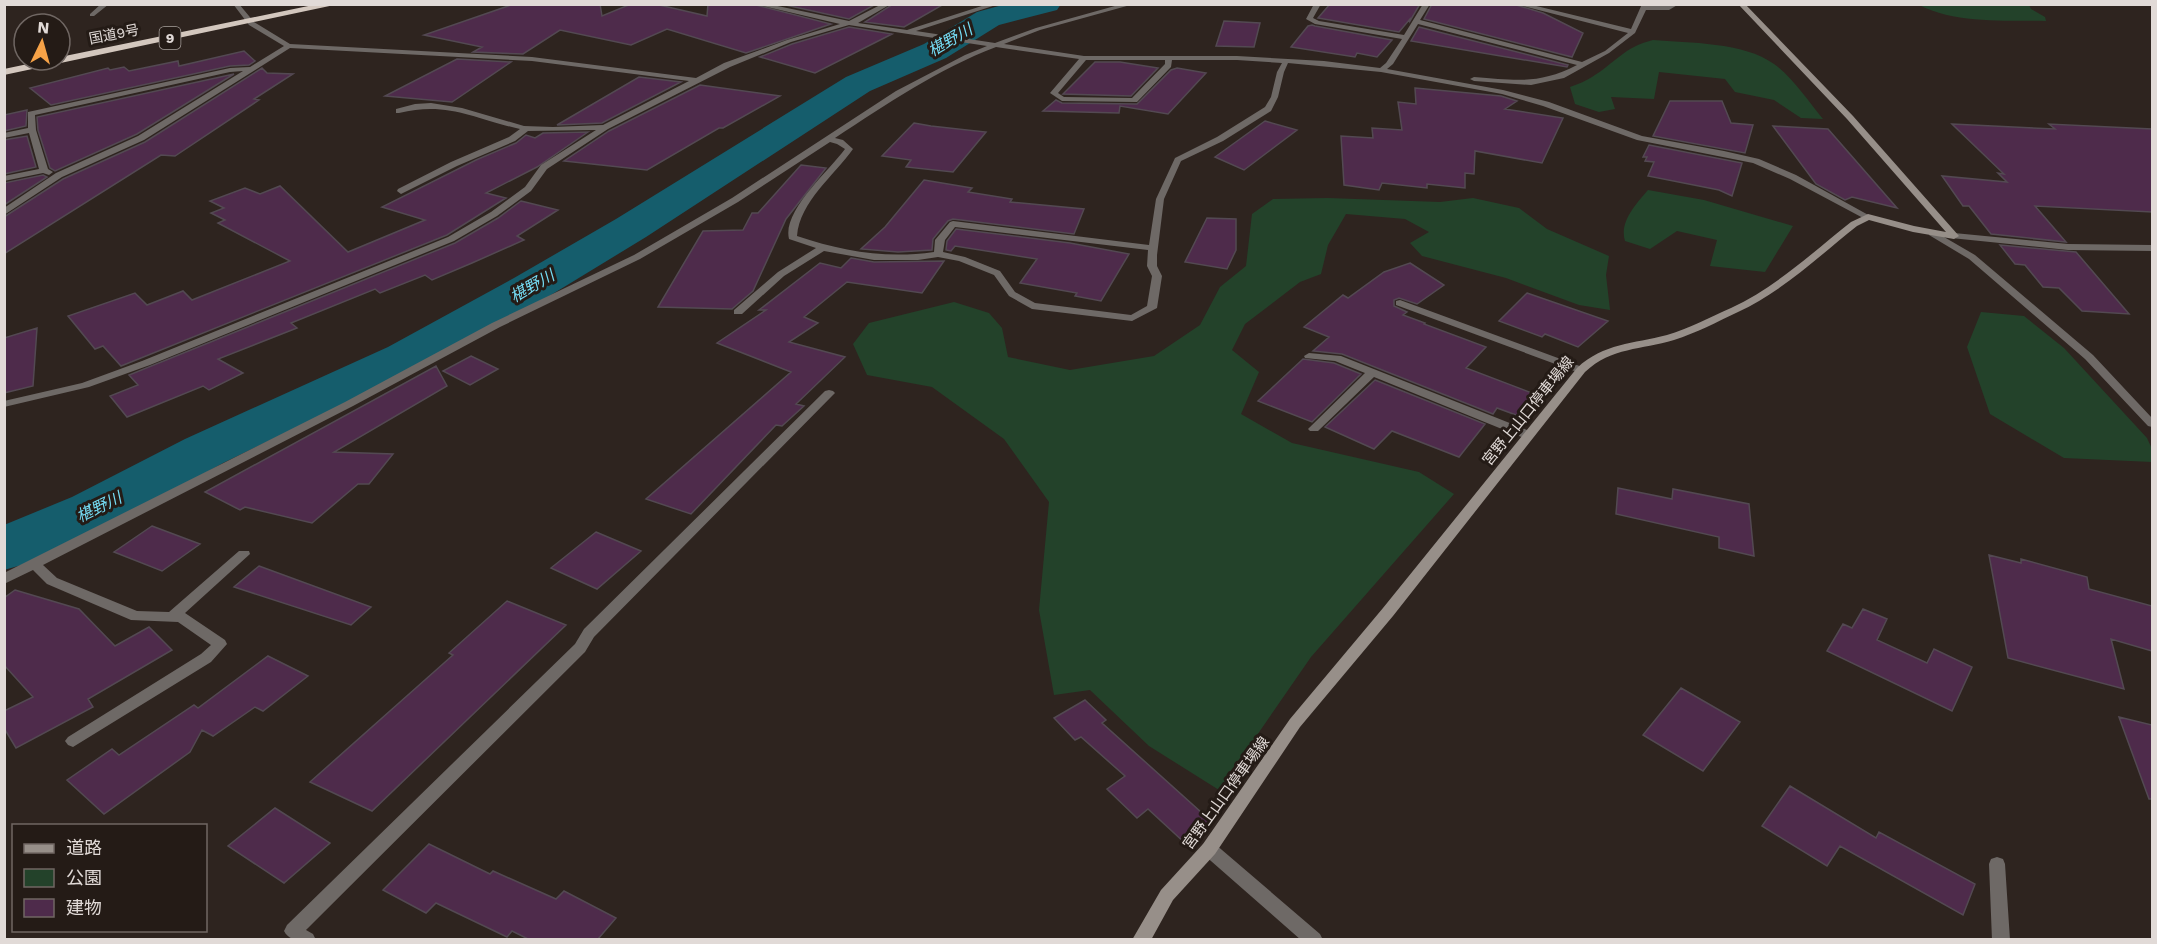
<svg xmlns="http://www.w3.org/2000/svg" width="2157" height="944" viewBox="0 0 2157 944" font-family="'Work Sans','Noto Sans JP',sans-serif">
<style>
.green{fill:#23422a}
.lines{fill:none;stroke-linecap:round;stroke-linejoin:round}
.river{fill:#155d6c;fill-rule:evenodd}
.building{fill:#4e2b4b;stroke:#534952;stroke-width:1.5}
.street{fill:#6e6966;fill-rule:evenodd}
.secondary{fill:#978f89;fill-rule:evenodd}
.highway{fill:#d3c7be;fill-rule:evenodd}
.labels{text-anchor:middle;dominant-baseline:central;stroke-width:6;stroke-linejoin:round;paint-order:stroke}
.far-street-label{font-size:14px;fill:#e1dad7;stroke:#241b16}
.shield{fill:#241b16;stroke:#a8a19d;stroke-width:1.5}
.shield-label{font-size:14px;font-weight:bold;fill:#e1dad7}
.street-label{font-size:15px;fill:#e1dad7;stroke:#241b16}
.water-label{font-size:16px;font-style:italic;fill:#75dcf4;stroke:#241b16}
</style>
<rect width="100%" height="100%" fill="#2e241f"/>
<path class="green" d="M1919,5H2029L2031,9L2045,17L2046,21C2005,20 1956,24 1919,5Z
M1653,40C1689,43 1744,42 1774,64C1793,78 1808,101 1823,119L1801,118L1774,100L1735,92L1725,79L1659,72L1654,99L1611,97L1615,109L1599,112L1575,104L1570,87C1578,84 1586,81 1592,77C1615,63 1624,47 1653,40Z
M1648,190L1704,200L1793,226L1765,272L1710,266L1717,240L1677,231L1650,249L1625,241C1619,222 1636,204 1648,190Z
M1328,198L1440,202L1473,198L1519,208L1547,229L1609,256L1606,275L1610,310L1579,305L1506,278L1422,256L1410,243L1429,232L1405,219L1346,214L1328,245L1321,274L1300,282L1245,324L1232,350L1259,372L1241,414L1292,443L1419,472L1454,494L1311,657L1219,790L1149,746L1090,690L1054,695L1039,610L1049,502L1004,439L932,387L867,375L853,344L869,323L954,302L989,313L1002,328L1008,357L1070,370L1154,356L1200,325L1220,287L1246,266L1252,214L1273,199Z
M1981,312L2024,316L2064,348L2147,438L2152,449V462L2064,458L1990,414L1967,347Z"/>
<g class="lines">
<path class="river" d="M1006,4H1061L1057,10L999,25L946,58L870,91L646,237L546,298L422,367L223,463L112,525L25,564L4,570V525L72,497L185,439L388,347L514,278L616,219L846,77L924,44L977,12Z"/>
</g>
<path class="building" d="M514,4H600L602,16L631,4H655L707,16L708,4H752L831,24L746,53L667,29L631,45L560,30L523,54L473,52L482,47L424,35Z
M781,4H876L849,19Z
M893,4H944L904,27L865,22Z
M1330,4H1420L1410,21V19L1399,32L1318,18Z
M1432,4H1513L1543,13L1583,33L1572,57L1424,19Z
M1224,21L1260,23L1254,47L1216,46Z
M1312,25L1315,26L1392,40L1377,57L1357,53L1355,57L1291,47L1308,26Z
M849,27L892,34L815,73L760,57L792,44Z
M1419,27L1568,65L1567,67L1411,41Z
M244,51L255,61L249,65L230,66L51,105L30,88L108,68L110,70L124,67L129,71L178,61L179,66Z
M457,59L511,62L452,102L385,96Z
M1095,62H1120L1158,68L1131,96L1063,94Z
M262,68L267,73L293,74L254,99L259,100L175,156L161,155L4,254V217L63,179L145,142Z
M1177,68L1206,73L1168,114L1120,106L1119,113L1043,111L1056,100L1062,103L1137,104L1171,70Z
M234,74L137,134L55,171L50,168L38,130L37,117Z
M639,77L681,82L602,123L557,125Z
M700,85L780,96L723,128H719L647,170L564,161L609,131Z
M1415,88L1501,96L1517,101L1505,109L1563,118L1542,163L1475,151L1474,174L1465,173V188L1427,184V188L1382,183L1379,190L1344,185L1341,136L1373,138L1372,128L1402,130L1398,102L1416,104Z
M1670,101H1722L1731,123L1753,125L1745,153L1653,136Z
M27,110L26,126L4,131V115Z
M1265,121L1297,130L1244,170L1215,157Z
M914,123L931,126L986,132L953,172L906,167L911,160L882,156Z
M1952,124L2055,129L2049,124L2152,129V212L2035,206L2066,242L1991,234L1969,206H1963L1942,176L2007,182L1998,173L2004,174Z
M1773,126L1828,129L1897,208L1852,197L1845,200L1816,184Z
M588,132L537,167L486,193L506,198L447,235L121,366L103,346L95,349L68,316L135,293L147,305L183,291L192,300L290,261L218,223L225,220L211,213L224,208L210,201L245,188L260,194L280,186L348,252L425,220L382,207L476,160L516,143L526,135L535,138L543,133Z
M27,136L36,167L4,174V140Z
M1649,145L1742,163L1732,196L1719,190L1648,176L1654,162L1645,161L1647,157H1643Z
M801,165L826,168L786,219L753,291L732,309L658,307L703,231L743,230L752,213H758Z
M43,175L47,177L4,205V183Z
M924,180L972,188L968,192L1012,199L1010,202L1084,209L1074,234L953,219L948,221L933,239L932,250L898,252L861,249L885,227Z
M521,201L558,210L517,236L524,240L472,263L432,280L425,275L380,293L375,289L291,323L297,328L218,359L243,373L209,390L203,386L127,417L110,396L138,385L129,375L455,243L498,218Z
M1207,218L1236,219V250L1227,269L1185,262Z
M956,229L1070,243L1129,254L1101,301L1075,296L1077,293L1020,283L1037,259L955,246L951,251L946,250L947,241Z
M2000,245L2076,252L2129,314L2082,311L2059,288L2043,287L2025,265L2015,264Z
M851,258L874,262L944,261L922,293L847,282L804,317L818,323L789,342L845,357L796,404L804,406L782,426L776,425L691,514L646,499L791,372L717,343L766,310H759L820,263L841,268Z
M1410,263L1444,285L1417,304L1399,298L1394,300V306L1407,312L1403,315L1425,323L1424,324L1486,347L1466,368L1537,395L1519,416L1497,408L1493,414L1342,354L1313,351L1329,337L1304,327L1343,295L1348,298L1384,272Z
M1527,293L1608,321L1578,347L1545,334L1542,337L1499,321Z
M37,328L33,386L4,393V338Z
M471,356L498,369L470,385L443,371Z
M1303,359L1334,363L1361,374L1312,422L1258,401Z
M436,366L447,386L334,452L393,454L369,484H358L312,523L245,507L240,510L205,492Z
M1375,380L1485,424L1459,457L1392,431L1374,449L1325,427Z
M1618,488L1672,499L1673,489L1749,504L1754,556L1719,548V537L1616,514Z
M152,526L200,544L162,571L114,552Z
M596,532L641,551L597,589L551,568Z
M1989,555L2021,563V559L2087,577L2089,589L2152,606V651L2111,639L2124,689L2008,658Z
M259,566L371,607L351,625L234,587Z
M15,590L79,609L115,646L149,627L172,650L88,699L93,707L16,748L4,728V711L33,697L4,665V598Z
M507,601L566,625L372,811L310,782L453,655L449,653Z
M1863,609L1887,619L1877,640L1927,663L1934,649L1972,667L1952,711L1827,651L1843,624L1852,628Z
M268,656L308,676L263,711L255,707L213,736L202,730L190,752L104,814L67,780L112,749L119,755L194,705L198,708Z
M1681,688L1740,722L1703,771L1643,735Z
M1085,700L1106,720L1102,723L1212,822L1186,844L1148,809L1137,818L1107,789L1125,776L1081,737L1075,740L1054,718Z
M2119,717L2152,725V799H2149Z
M1790,786L1876,838L1879,832L1975,884L1963,915L1840,846L1827,866L1762,826Z
M275,808L330,843L284,883L228,846Z
M429,844L490,874L493,871L556,899L564,891L616,918L598,939H528L512,931L507,937L436,903L426,913L383,890Z"/>
<g class="lines">
<path class="street" d="M101,4H109L94,16H90V14Z
M233,4H239L254,22L290,44L532,57L696,78L724,63L787,40L840,24L754,4H768L849,21L882,4H891L858,23L907,30L988,4H999L916,31L995,43L1036,28L1122,4H1134L1040,30L1004,44L1084,56H1237L1324,61L1380,68L1386,63L1402,39L1315,24L1306,19L1314,4H1321L1313,18L1319,21L1404,35L1423,4H1430L1420,20L1582,62L1605,51L1628,33L1515,4H1528L1631,29L1642,4H1648L1647,6L1679,4L1669,10H1646L1635,33L1609,53L1564,78L1531,85L1474,81L1470,79L1474,77C1516,80 1538,85 1577,65L1418,24L1393,64L1387,69L1503,90L1549,102L1642,136L1724,151L1759,159L1796,175L1872,217L1868,220L1865,219L1790,179L1753,163L1637,140L1543,106L1502,94L1381,72L1288,63L1284,72L1278,97L1271,111L1223,141L1181,161L1164,199L1157,255V266L1162,276L1157,308L1132,321L1032,309L1009,296L994,275L959,261L938,257L918,260H874L824,251L784,276L742,314H734V310L778,272L816,248L789,239C782,211 829,171 845,149L837,144L830,142L738,202L640,259L500,327L353,406L43,565L57,578L137,611L169,612L239,551H249L250,554L185,613L225,640L227,644L211,662L73,747L68,745L65,741L68,737L201,654L211,645L178,622L131,620L47,584L33,570L4,584V573L345,402L492,323L634,255L732,198L896,91L965,55L987,46L849,25L791,42L730,67L608,129L547,169L531,191L497,216L454,241L150,365L89,387L4,407V401L82,383L142,361L448,237L491,212L525,187L541,165L596,130L528,131L515,141L457,166L401,194L397,191L398,189L451,162L509,137L520,129C474,119 448,101 399,113H396V109L415,104L431,103L462,108L524,126L553,127L603,125L689,81L532,61L290,48L144,140L62,177L4,215V208L56,173L138,136L243,71L230,72L35,115L36,130L48,169L53,172L49,175L43,173L4,181V176L39,169L29,133L4,138V133L28,128V112L230,68L250,67L284,46L249,25ZM996,47L1079,59L1050,93L1062,101L1137,102L1171,67L1172,60H1237L1282,63L1277,72L1271,97L1265,107L1217,137L1175,158L1156,199L1149,245L953,221L950,222L935,240L934,252C885,259 842,251 797,236C800,201 834,176 853,149L843,140L835,138C887,104 938,69 996,47ZM1086,60H1165V64L1132,98L1064,97L1058,93ZM955,227L1148,250L1147,266L1152,276L1147,306L1131,315L1035,303L1015,292L1000,271L965,257L943,252L945,240Z
M1932,230L1975,255L2093,355L2152,418V427L2148,426L2085,359L1969,259L1929,235V231Z
M1954,233L2068,244L2152,245V251L2068,250L1951,238V234Z
M1400,300L1585,368L1586,370L1581,373L1577,372L1396,305V301Z
M1309,353L1341,356L1532,432L1534,435L1528,439L1524,438L1374,377L1318,431H1310L1308,429L1310,427L1365,373L1335,361L1305,358L1304,356Z
M829,390L833,391L835,393L833,395L594,637L585,652L306,930L313,934L316,940C304,940 290,943 284,931L287,925L575,644L584,629L825,391Z
M1209,842L1215,844L1320,934L1323,940H1301L1203,854L1201,849L1203,844Z
M1997,857L2003,859L2005,864L2010,940H1992L1989,864L1991,859Z"/>
<path class="secondary" d="M1738,4H1745L1853,116L1959,236L1954,239L1913,232L1869,220L1857,226C1819,256 1782,292 1738,312C1717,322 1696,333 1674,340C1641,350 1612,347 1585,372L1393,616L1300,727L1215,854L1173,900L1151,940H1132L1161,890L1203,844L1290,719L1383,608L1577,368C1604,343 1633,344 1667,335C1688,329 1710,317 1731,308C1775,288 1813,252 1851,222L1868,214L1914,226L1946,232L1847,119Z"/>
<path class="highway" d="M318,4H339L4,75V69L47,60H60V57Z"/>
</g>
<g class="labels">
<g class="far-street-label">
<text transform="translate(114 34) rotate(-11)">国道9号</text>
</g>
<rect class="shield" x="159.5" y="27" width="21" height="22" rx="4.5"/>
<g class="shield-label">
<text x="170" y="38">9</text>
</g>
<g class="street-label">
<text transform="translate(1528 411) rotate(-51)">宮野上山口停車場線</text>
<text transform="translate(1226 793) rotate(-54)">宮野上山口停車場線</text>
</g>
<g class="water-label">
<text transform="translate(950 40) rotate(-30)">椹野川</text>
<text transform="translate(532 286) rotate(-30)">椹野川</text>
<text transform="translate(99 507) rotate(-26)">椹野川</text>
</g>
</g>
<rect width="2157" height="944" fill="none" stroke="#e1dad7" stroke-width="12"/>
<rect x="12" y="824" width="195" height="108" fill="#241b16" stroke="#706763" stroke-width="1.5"/>
<rect x="24" y="844" width="30" height="9" fill="#978f89" stroke="#706763" stroke-width="1.5"/>
<text x="66" y="854" font-size="18" fill="#e1dad7">道路</text>
<rect x="24" y="869" width="30" height="18" fill="#23422a" stroke="#706763" stroke-width="1.5"/>
<text x="66" y="884" font-size="18" fill="#e1dad7">公園</text>
<rect x="24" y="899" width="30" height="18" fill="#4e2b4b" stroke="#706763" stroke-width="1.5"/>
<text x="66" y="914" font-size="18" fill="#e1dad7">建物</text>
<g transform="translate(42 42) rotate(5)"><circle r="28" fill="#241b16" stroke="#706763" stroke-width="1.5"/>
<path d="M0-4.5L10 22L0 15L-10 22Z" fill="#f6a247"/>
<text y="-9" font-size="16" font-weight="bold" text-anchor="middle" fill="#e1dad7">N</text>
</g>
</svg>
